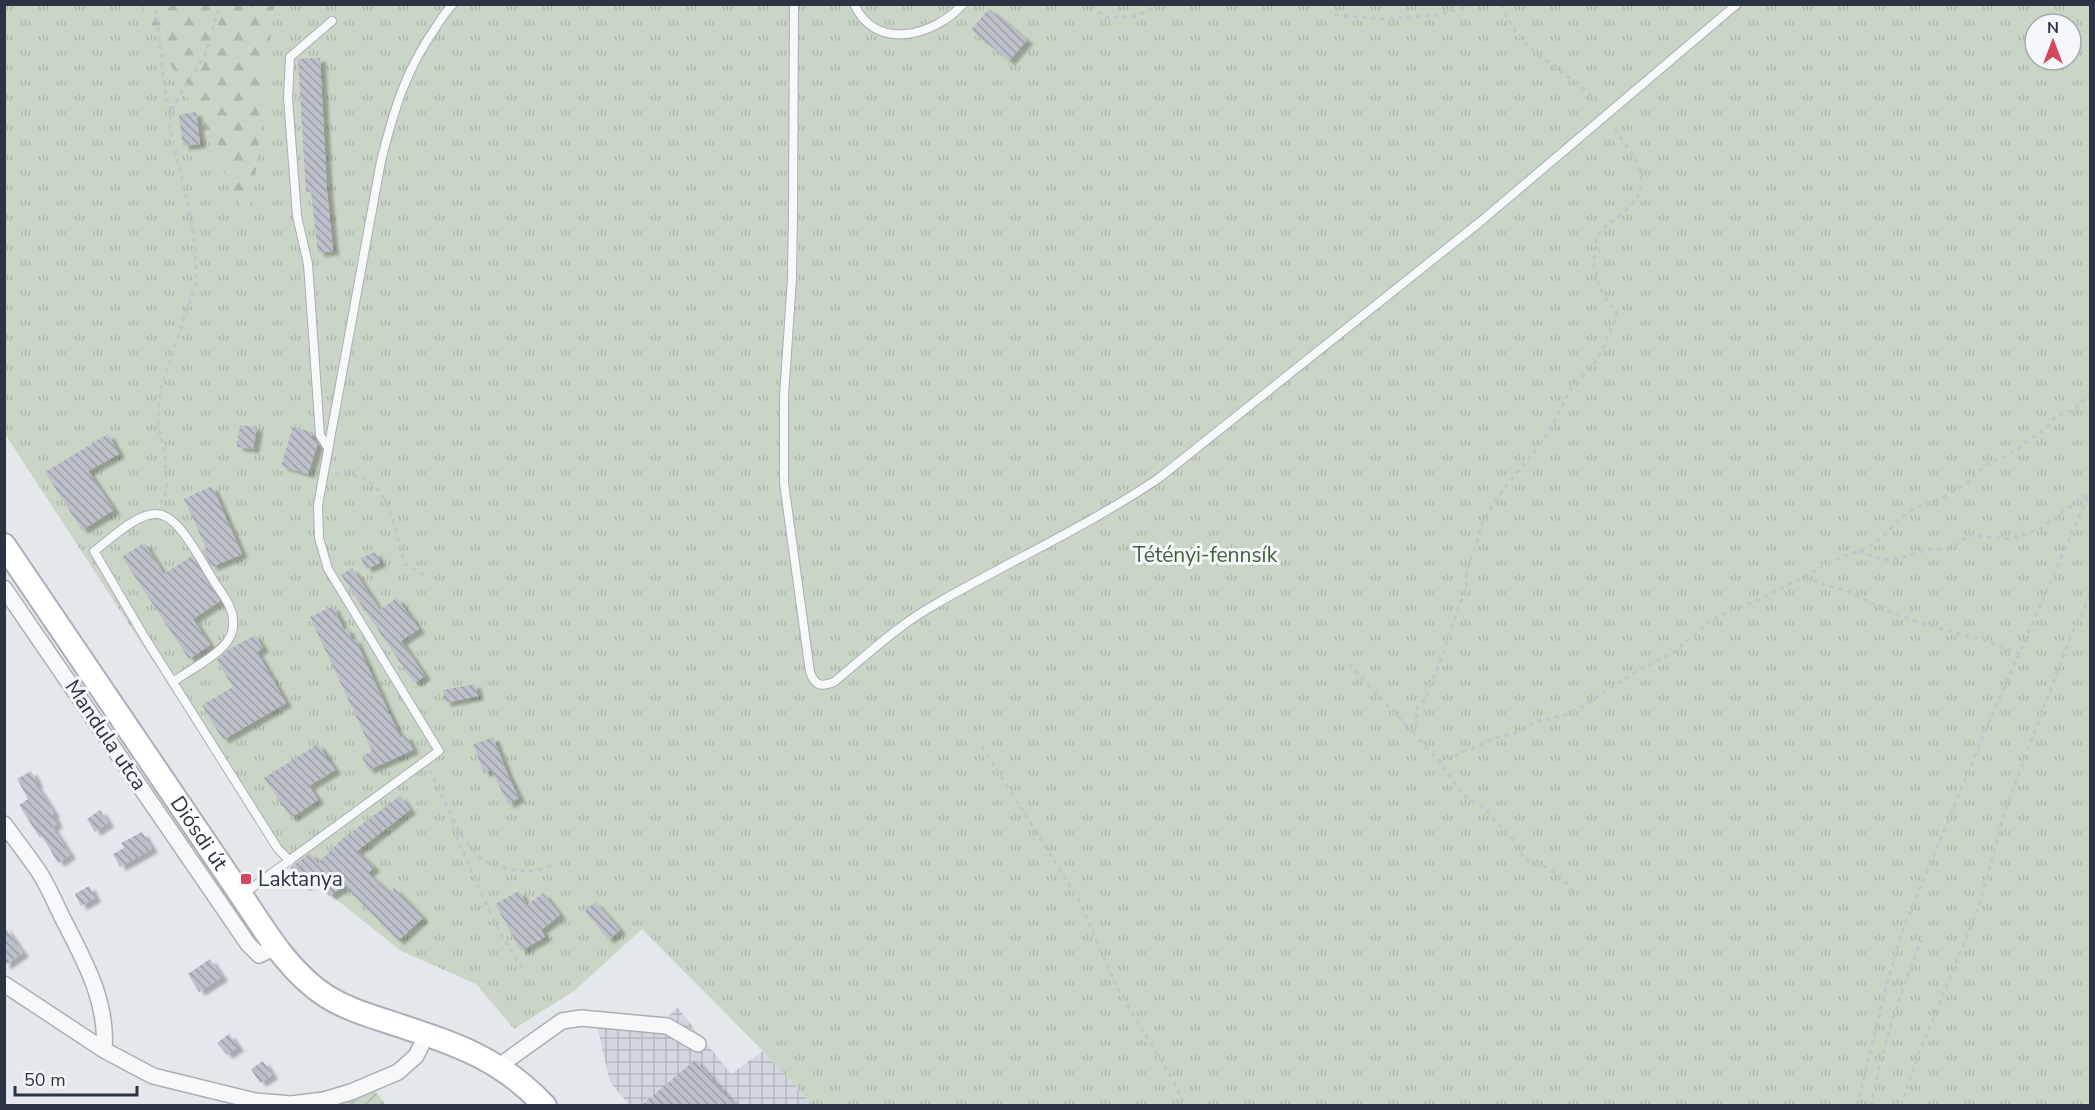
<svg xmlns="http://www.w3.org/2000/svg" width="2095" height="1110" viewBox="0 0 2095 1110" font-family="'Nunito Sans',sans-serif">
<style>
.industrial{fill:url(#industrial-grid)}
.grass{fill:url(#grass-tufts);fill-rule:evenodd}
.forest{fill:url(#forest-firs)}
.garden{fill:url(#garden-furrows)}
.building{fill:url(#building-back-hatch);filter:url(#shadow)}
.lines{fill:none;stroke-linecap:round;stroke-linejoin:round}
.lane-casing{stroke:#a9aeb7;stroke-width:10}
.street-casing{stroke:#a9aeb7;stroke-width:18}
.secondary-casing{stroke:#a9aeb7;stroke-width:26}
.path{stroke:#c2c5cb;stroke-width:3;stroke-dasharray:4.5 4.5;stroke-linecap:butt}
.lane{stroke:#f7f8fa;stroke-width:8}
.street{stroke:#f7f8fa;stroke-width:15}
.secondary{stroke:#fff;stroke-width:22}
.poi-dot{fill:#d1495b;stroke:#f4f6f9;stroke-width:2}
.labels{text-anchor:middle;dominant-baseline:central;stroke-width:6;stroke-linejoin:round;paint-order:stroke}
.park-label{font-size:21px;fill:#3f6138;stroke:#f4f6f9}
.street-label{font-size:21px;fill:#2b3445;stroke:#f4f6f9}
.poi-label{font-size:21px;fill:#2b3445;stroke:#f4f6f9;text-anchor:start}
</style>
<defs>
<pattern id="industrial-grid" width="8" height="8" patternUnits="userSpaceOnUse" patternTransform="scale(1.5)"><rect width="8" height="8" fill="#d2d6de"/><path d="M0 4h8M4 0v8" fill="none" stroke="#b4b8c0"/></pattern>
<pattern id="grass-tufts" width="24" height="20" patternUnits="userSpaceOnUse" patternTransform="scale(1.5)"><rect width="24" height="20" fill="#c9d6c5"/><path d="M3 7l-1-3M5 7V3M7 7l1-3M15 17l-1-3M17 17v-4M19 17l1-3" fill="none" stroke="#adb8ab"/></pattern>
<pattern id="forest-firs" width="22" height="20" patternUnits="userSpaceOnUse" patternTransform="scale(1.5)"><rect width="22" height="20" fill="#c9d6c5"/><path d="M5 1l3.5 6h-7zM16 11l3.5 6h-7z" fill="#adb8ab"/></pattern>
<pattern id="garden-furrows" width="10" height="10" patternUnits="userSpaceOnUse" patternTransform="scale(1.5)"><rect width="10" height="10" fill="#c9d6c5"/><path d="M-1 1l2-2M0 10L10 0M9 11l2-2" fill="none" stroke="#adb8ab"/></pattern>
<pattern id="building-back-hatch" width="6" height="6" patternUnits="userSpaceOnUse" patternTransform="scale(1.5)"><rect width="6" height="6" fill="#bbc0ca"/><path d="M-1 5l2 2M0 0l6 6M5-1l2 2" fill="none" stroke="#989da6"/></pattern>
<filter id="shadow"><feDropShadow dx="6" dy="4" stdDeviation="1.5" flood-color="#0004"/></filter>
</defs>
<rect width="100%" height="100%" fill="#e4e7ec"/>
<path class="industrial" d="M677,1007L731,1074L763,1051L813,1105H629L610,1082L595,1017L665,1020Z"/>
<path class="grass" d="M5,5H2090V1105H813L763,1051L642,929L574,991L514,1029L476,984L401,951L278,853L5,434ZM2035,24H2071V60H2035Z"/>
<path class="forest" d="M141,5H274L250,223Z"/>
<path class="garden" d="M375,1091L386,1105L327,1106Z"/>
<path class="building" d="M989,9L1027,40L1009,61L971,30Z
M320,58L327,191L333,251L318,253L311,192H306L298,59Z
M196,112L200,144L183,146L179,115Z
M240,425L257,427L253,449L237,447Z
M293,427L312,432L311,439L318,442L308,474L281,466Z
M108,434L119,454L88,471L114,510L82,530L45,472Z
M212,486L242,554L212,567L202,550L206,548L184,499Z
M144,543L164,574L192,556L220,601L193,619L210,645L189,659L122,557Z
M375,552L380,563L366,569L361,558Z
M352,568L380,610L397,598L419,629L401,641L425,676L414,683L341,575Z
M333,606L344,630L347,628L352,640L355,639L400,737L406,735L413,750L368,770L362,756L372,751L310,617Z
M255,635L263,648L257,652L286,703L223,740L202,705L233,687L217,660L228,650Z
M475,684L478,696L445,703L443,690Z
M493,737L508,775L519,798L508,804L491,770L484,773L473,745Z
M318,744L335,770L309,786L318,800L291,818L264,778Z
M31,771L37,783L35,784L54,813L52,814L57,824L52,827L70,855L58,863L42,836L40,838L19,805L28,799L17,779Z
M400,796L410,810L357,851L374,867L368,873L389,893L394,888L423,918L398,941L345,886L329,896L316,877L304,887L290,868L310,853L318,863L341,840Z
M100,810L108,823L95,832L87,819Z
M142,832L152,849L120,867L113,854L124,848L121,843Z
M89,886L95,898L81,906L75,894Z
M519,891L527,905L543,893L560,915L541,930L545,937L521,951L495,904Z
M595,902L620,930L608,940L585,911Z
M4,926L23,953L4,966Z
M210,959L222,977L199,992L188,974Z
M229,1034L238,1047L227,1055L217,1043Z
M695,1060L736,1106H641Z
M263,1061L272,1075L260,1083L251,1069Z"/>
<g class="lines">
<g class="lane-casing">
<path id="lane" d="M794,4L793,212L792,279L784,396V483L810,672C815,686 821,687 834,682C867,655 898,625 936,604C1010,561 1088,526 1159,478L1480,222L1737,4
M854,4C875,52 935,36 963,4
M328,448L320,435L308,264L297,216L288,98L290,57L332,21
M173,682C188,671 223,653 230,637C234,630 234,617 231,610C227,598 218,589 212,578C201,561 179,515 157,514C138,512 110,540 94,551L145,638L278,849L290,861
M242,895L439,751L328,569L319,538L318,505L381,161C394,110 405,71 436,27C441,19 446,11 453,4"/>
</g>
<g class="street-casing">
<path id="street" d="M4,588L248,944L259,955L276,947
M4,824C15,839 26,853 37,869C47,883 54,901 62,917C84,960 108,1001 104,1050
M4,984L104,1050L153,1076L255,1101L291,1104L324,1100L351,1092L398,1072L416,1056L427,1034
M499,1066L562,1021L581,1018L667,1026L698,1044"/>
</g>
<g class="secondary-casing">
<g id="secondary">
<path id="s1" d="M4,545L241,895C265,931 289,972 326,996C348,1010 374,1017 398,1025C458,1045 501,1059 545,1106"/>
</g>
</g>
<path class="path" d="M251,4L253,9
M1094,4L1095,9L1106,18L1137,16L1160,4
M1502,4C1516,54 1571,70 1601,106
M156,9L166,100L172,111
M1335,15L1380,19L1438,15L1475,4
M335,473C345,475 358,475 367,480C390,493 398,540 405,564L426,576
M160,504L166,493L167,486L165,456L158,424L160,390L196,283L195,246L188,204L170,130V116L175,103L205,55L220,4
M1859,551L1884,560L1908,556L1929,549H1944L1956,545L1969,535L2010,539L2040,529L2089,493
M1804,578L1847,591L1891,612L1920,623L1987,641L2020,654
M1349,664L1415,735
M982,746L1079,900L1116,986L1175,1084L1185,1106
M1438,763L1495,738L1519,732L1537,721L1565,715L1583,706L1634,673L1674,652L1709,622L1725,613L1760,599L1841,557L1864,549L1879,540L1905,515L1915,508L1938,500L1967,483L1987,464L2010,454L2046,428L2056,416L2074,410L2090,393
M430,770C440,792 462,844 481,858C493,867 514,871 529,871C538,871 548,866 556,864
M453,818L452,826C475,877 492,926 525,972
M1572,892L1570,886L1549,868L1531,862L1522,855L1514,841L1482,807L1463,795L1440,762L1415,735L1417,707L1426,699L1429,687L1437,670L1462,598L1467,588C1464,572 1469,563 1475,548C1479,538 1479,528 1485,518C1501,489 1524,466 1543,440C1555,423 1564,401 1574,383C1593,370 1602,353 1609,333C1613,324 1617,321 1616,311C1609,303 1602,295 1599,285C1597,276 1597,269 1592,261L1599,250C1598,247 1596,244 1596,240C1597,223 1649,210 1640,173C1636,153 1621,141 1612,125
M1857,1106L1887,983L1904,927L1988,724L2090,492
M1871,1106C1881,1048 1900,995 1921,940
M1901,1106L1918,1056L1979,906L2005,811L2070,638L2090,597"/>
<use href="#lane" class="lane"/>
<use href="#street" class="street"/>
<use href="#secondary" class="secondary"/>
</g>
<rect class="poi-dot" x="240" y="873" width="12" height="12" rx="3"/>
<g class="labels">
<g class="park-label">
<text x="1205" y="555">Tétényi-fennsík</text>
</g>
<g class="street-label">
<text transform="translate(106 735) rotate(56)">Mandula utca</text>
<text stroke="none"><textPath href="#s1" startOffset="348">Diósdi út</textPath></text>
</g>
<g class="poi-label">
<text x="258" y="879">Laktanya</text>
</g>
</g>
<rect width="2095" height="1110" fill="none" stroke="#2b3445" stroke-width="12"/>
<g transform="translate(2053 42)"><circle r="28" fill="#f4f6f9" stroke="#a4a8b1" stroke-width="1.5"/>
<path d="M0-4.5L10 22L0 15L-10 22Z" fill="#d1495b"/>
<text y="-9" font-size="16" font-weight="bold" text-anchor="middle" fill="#2b3445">N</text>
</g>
<path d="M15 1086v9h122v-9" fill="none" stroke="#2b3445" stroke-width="3"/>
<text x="24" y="1086" font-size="18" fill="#2b3445" stroke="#f4f6f9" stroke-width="4.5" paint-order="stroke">50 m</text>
</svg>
